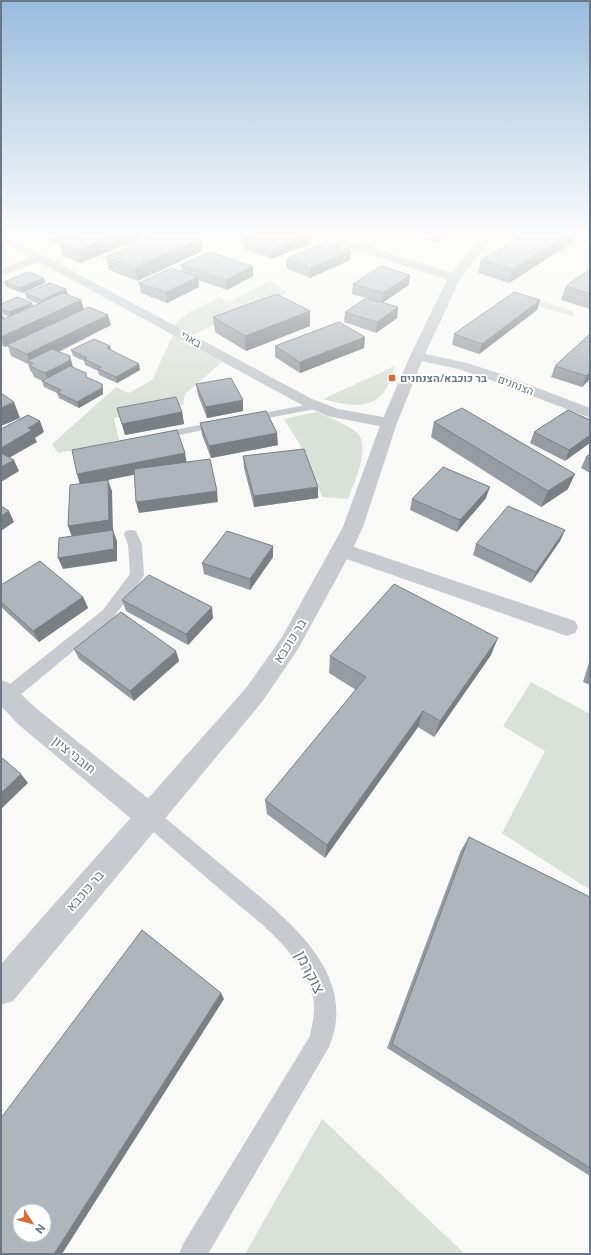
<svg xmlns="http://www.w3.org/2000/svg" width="591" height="1255" viewBox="0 0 591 1255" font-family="'Public Sans',Heebo,sans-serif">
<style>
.green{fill:#dae1d8}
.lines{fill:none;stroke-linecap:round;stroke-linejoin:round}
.service{fill:#c7cace;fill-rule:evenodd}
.minor{fill:#c7cace;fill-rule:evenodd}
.tertiary{fill:#c7cace;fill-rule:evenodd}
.wall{fill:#969ca1}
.shaded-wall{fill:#7a7f83}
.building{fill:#aeb5bb;stroke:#7a7f83;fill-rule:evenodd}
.poi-dot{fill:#e16a2f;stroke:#fff;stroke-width:1.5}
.labels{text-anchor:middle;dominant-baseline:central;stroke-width:4;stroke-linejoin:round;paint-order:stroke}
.far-street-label{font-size:11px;fill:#697787;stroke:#fff}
.far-poi-label{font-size:11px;font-weight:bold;fill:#697787;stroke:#fff;text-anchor:start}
.street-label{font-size:13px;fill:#697787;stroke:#fff}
.near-street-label{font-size:16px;fill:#697787;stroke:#fff}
</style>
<rect width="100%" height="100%" fill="#f9f9f7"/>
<path class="green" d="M270,281L287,292L256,312L224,320L192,335L174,325L186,314L218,298L230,302Z
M528,297L569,310L573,312L575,317L511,298Z
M173,335L222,362L185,394L183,405L114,418L119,440L58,453L52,444L116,387L129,393L152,380Z
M395,366C392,374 389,385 384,392C369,412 343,404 323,399Z
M317,412C330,418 348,424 358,434C371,448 353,485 348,499L322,497L308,458L284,419Z
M531,682L590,714V890L502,833L545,751L503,726Z
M322,1119L465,1254H245Z"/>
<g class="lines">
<path class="service" d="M316,403L320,404L321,406L320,408L248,422L243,419L248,416Z
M221,421L226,424L225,426L158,439L152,436L158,433Z
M131,530L136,531L142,545L144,575L142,579L113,618L13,701L7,703L1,701V691L103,610L130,574L128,545L124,534L126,531Z
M150,808L157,811C183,833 210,855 236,877C286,918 360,973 329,1047L208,1254H179L183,1244L310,1036C313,1020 317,1006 311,991C297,948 255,919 222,891C196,869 170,846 143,823L141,817L143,811Z"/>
<path class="minor" d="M1,236H7L312,399L338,409L389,418L395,420L397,423L395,426L389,428L328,416L302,405L39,262L1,276V269L30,257L1,241Z
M319,236H335L458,275L460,278L458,281H450L320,238Z
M562,236H579L590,239V245L563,238Z
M417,352L467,363L501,374L590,408V418L491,380L458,369L412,359L410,356L412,353Z
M342,543L575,621L578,627L575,633L567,636L335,555L332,550L335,545Z
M1,680L9,683L37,709L160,808L164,817L160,826L150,830L140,826L19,725L1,706Z"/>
<path class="tertiary" d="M482,236H493L460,279L424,356L397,423L363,527L352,550L298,649L262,702L13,1001L1,1005V964L246,688L282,637L343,527L381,423L410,356L448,278Z"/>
</g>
<path class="wall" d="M38,236H146L81,263L62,256L59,243Z
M242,236H310V244L271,259L244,249V239L246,238Z
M408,236H445L437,242Z
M570,244L509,283L478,273L481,260Z
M202,251L138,281L109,270L106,257Z
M351,251L350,260L310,278L286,268V259Z
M181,265L253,266V276L227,290L198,280L199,287L167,303L141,293L139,283L182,272Z
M590,269V309L561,300L566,286Z
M44,278L45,283L22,293L6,287L4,282Z
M353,284L409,285L382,303L398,307L397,318L376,333L344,322L345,312L366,298L352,294Z
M66,289L68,295L81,300L84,310L111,325L59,352L73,367L87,377L102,384L103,390V394L79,408L59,398L57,393L44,387L42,381L34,377L32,372H31L28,364L11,356L8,346L5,347L1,345V314L4,319L9,317L1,313V304L33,306L39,304L27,299L25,293Z
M537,310L479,354L452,345L454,334Z
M310,311V326L246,351L215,332L213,317Z
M590,334V379L582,387L551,377L555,366Z
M365,337L364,348L300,373L275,357V346Z
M71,350H111L139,364L140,370L117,383L99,375L98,371L85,365L84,361L73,356Z
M196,384L243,411L207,418L198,395Z
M117,408L182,412L184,424L125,435Z
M590,420L565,461L530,443L534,432Z
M434,422L568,489L541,507L431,437Z
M200,423L278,445L211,458L202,435Z
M590,454V473L581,468L586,457Z
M243,456L318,498L254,507L244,468Z
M486,498L457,532L410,510L412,499Z
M565,530L560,541L531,583L473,555L476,544Z
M273,557L250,590L204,574L202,563Z
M1,585L83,597L88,608L39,642L1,607Z
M122,600L213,618L188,645L126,611Z
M74,649L176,651L179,661L134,701L79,659Z
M491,655L434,737L418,727L325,858L267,814L265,800L356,690L329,673L330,656Z
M590,659V685L583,682Z
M469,837L590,897V1176L387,1048L461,850Z"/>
<path class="shaded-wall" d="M56,236H77L58,243Z
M112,236H146L81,263L78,250Z
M246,236H255L246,238Z
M307,236H310V244L271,259V250Z
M438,236H445L437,242Z
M566,236H572L570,244L509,283L513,269Z
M201,238L202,251L138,281L135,267Z
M351,251L350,260L310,278V268Z
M253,266V276L227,290L226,280Z
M410,275L409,285L382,303L383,293Z
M198,277L199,287L167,303L166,292Z
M44,278L45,283L22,293L20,288Z
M66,289L68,295L44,306L42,300Z
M81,300L84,310L5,347L1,337Z
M540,300L537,310L479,354L482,344Z
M32,303L34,308L11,318L9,312Z
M398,307L397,318L376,333L377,322Z
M310,311V326L246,351L245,336Z
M3,315L5,321L1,322V316Z
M108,315L111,325L33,364V363L30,362L27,354Z
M365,337L364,348L300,373V362Z
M110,346L112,352L107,348Z
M70,356L73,367L49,384L45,373Z
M139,364L140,370L117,383L116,377Z
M590,372V379L582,387L586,376Z
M102,384L103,390V394L79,408L77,402Z
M243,400V411L207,418L206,407Z
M14,402L20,418L1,426V408Z
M182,412L184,424L125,435L122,424Z
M40,421L44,432L35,438L37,442L2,462L1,459V448L28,428Z
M277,433L278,445L211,458L209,446Z
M590,435V443L565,461L569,450Z
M185,453L187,464L108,480L112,491L113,531L72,537L68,526L80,485L77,474Z
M14,460L19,471L1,482V467Z
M575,474L568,489L541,507L548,491Z
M318,487V498L254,507V496Z
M490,487L486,498L457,532L460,520Z
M217,491L218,502L139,513L136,502Z
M9,511L14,522L1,531V516Z
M113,530L117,541V561L63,569L58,558Z
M565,530L560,541L531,583L536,572Z
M273,546V557L250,590V579Z
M83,597L88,608L39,642L33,631Z
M212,607L213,618L188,645L186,634Z
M498,638L491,655L434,737L440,721Z
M176,651L179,661L134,701L130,691Z
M423,711L418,727L325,858L327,845Z
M21,774L28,783L1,809V793Z
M221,993L224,999L62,1254H54Z"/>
<path class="building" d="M76,236H112L78,250L58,243Z
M155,236H195L201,238L135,267L106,257Z
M253,236H307L271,250L244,239Z
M522,236H566L513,269L481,260Z
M327,242L351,251L310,268L286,259Z
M209,252L253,266L226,280L181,265Z
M381,266L410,275L383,293L353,284Z
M171,268L198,277L166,292L139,283Z
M590,269V294L566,286Z
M28,272L44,278L20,288L4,282Z
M50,283L66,289L42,300L25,293Z
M514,292L540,300L482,344L454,334Z
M63,293L81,300L1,337V320Z
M277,294L310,311L245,336L213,317Z
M18,297L32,303L9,312L1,309V304Z
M366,298L398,307L377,322L345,312Z
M89,307L108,315L27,354L7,345Z
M339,322L365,337L300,362L275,346Z
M590,334V372L586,376L555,366Z
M94,339L110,346L107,348L139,364L116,377L98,369L101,367L84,359L87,358L71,350Z
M52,349L70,356L69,361L45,373L30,366L33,363L27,361Z
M70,366L86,373V377L102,384V388L77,402L57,392L61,390L42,381Z
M231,378L243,400L206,407L196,384Z
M1,393L14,402L1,408Z
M176,397L182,412L122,424L117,408Z
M462,408L575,474L548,491L434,422Z
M568,410L590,420V435L569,450L534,432Z
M266,411L277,433L209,446L200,423Z
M28,415L40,421L28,428L32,430L1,448V429Z
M177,430L185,453L77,474L72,450Z
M304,449L318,487L254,496L243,456Z
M1,453L14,460L1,467Z
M590,454V459L586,457Z
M210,459L217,491L136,502L134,469Z
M443,467L490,487L460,520L412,499Z
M108,480L109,520L68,526L70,485Z
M1,506L9,511L1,516Z
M508,506L565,530L536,572L476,544Z
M113,530L114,549L58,558L59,538Z
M227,531L273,546L250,579L202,563Z
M40,561L83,597L33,631L1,602V585Z
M149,575L212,607L186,634L122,600Z
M394,584L498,638L440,721L423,711L327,845L265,800L366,677L330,656Z
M121,612L176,651L130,691L74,649Z
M1,757L21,774L1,793Z
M469,837L590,897V1168L392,1044Z
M142,930L221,993L54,1254H1V1118ZM20,1211H44V1235H20Z"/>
<linearGradient id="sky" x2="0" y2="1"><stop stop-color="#98bcde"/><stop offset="0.57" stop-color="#fcfcfb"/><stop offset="1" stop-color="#fcfcfb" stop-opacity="0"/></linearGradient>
<rect width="591" height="412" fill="url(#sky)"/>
<rect class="poi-dot" x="388" y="374" width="8" height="8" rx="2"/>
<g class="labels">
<g class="far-street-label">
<text transform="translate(191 339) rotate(29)">בארי</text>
<text transform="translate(516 385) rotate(21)">הצנחנים</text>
</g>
<g class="far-poi-label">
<text x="400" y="378">בר כוכבא/הצנחנים</text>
</g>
<g class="street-label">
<text transform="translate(290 641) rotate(-58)">בר כוכבא</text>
<text transform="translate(74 755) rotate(39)">חובבי ציון</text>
<text transform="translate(85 891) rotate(-49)">בר כוכבא</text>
</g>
<g class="near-street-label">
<text transform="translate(310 972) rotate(63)">צוקרמן</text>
</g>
</g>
<rect width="591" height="1255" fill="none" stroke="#697787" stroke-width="4"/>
<g transform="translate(32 1223) rotate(126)"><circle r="19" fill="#ffffff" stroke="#c3c9cf"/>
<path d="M0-3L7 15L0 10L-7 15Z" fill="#e16a2f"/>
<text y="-6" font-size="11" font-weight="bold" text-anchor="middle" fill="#697787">N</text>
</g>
</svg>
